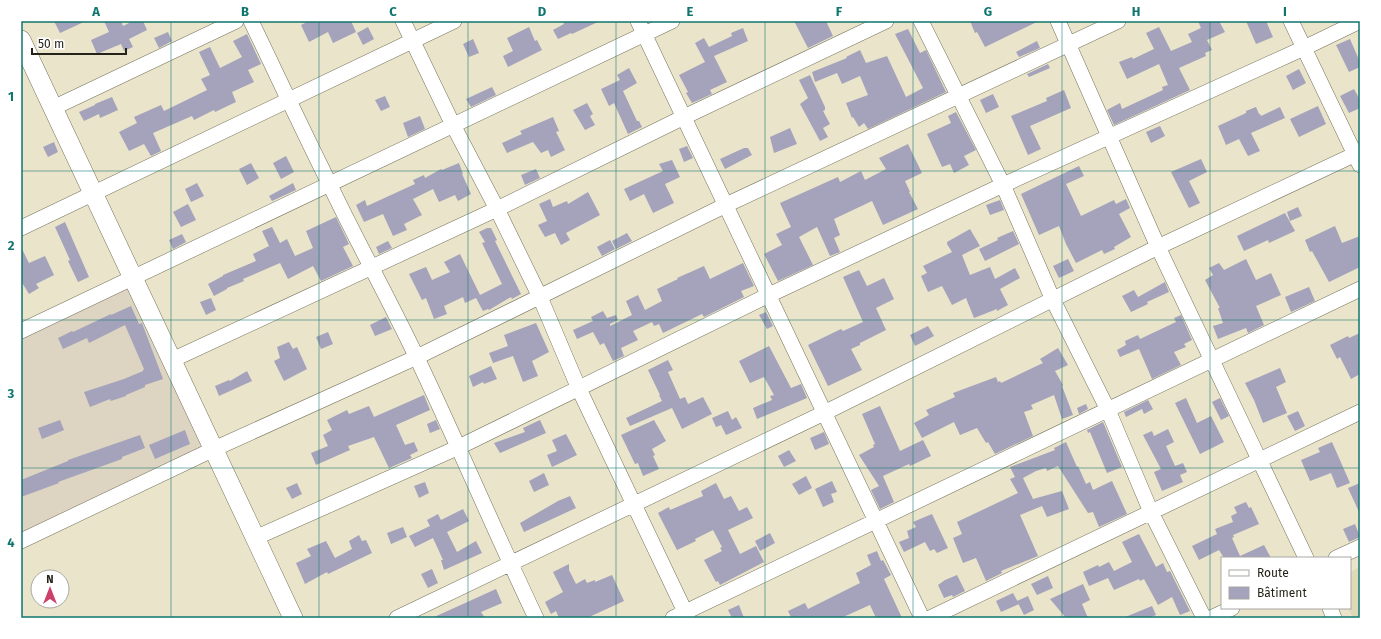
<svg xmlns="http://www.w3.org/2000/svg" width="1381" height="639" viewBox="0 0 1381 639" font-family="'Fira Sans',sans-serif">
<style>
.commercial{fill:#ddd5c1}
.built{fill:#dfd9b8}
.building{fill:#a4a3bb}
.lines{fill:none;stroke-linecap:round;stroke-linejoin:round}
.minor-casing{stroke:#77735c;stroke-width:16}
.tertiary-casing{stroke:#77735c;stroke-width:20}
.minor{stroke:#fff;stroke-width:15}
.tertiary{stroke:#fff;stroke-width:19}
.grid{fill:none;stroke:#0f766e;stroke-width:1;stroke-opacity:0.55}
.neatline{fill:none;stroke:#0f766e;stroke-width:1.5}
.grid-label{font-size:13px;text-anchor:middle;font-weight:bold;fill:#0f766e}
</style>
<rect width="100%" height="100%" fill="#e9e4ca"/>
<path class="commercial" d="M130,287L207,446L21,535V337Z"/>
<path class="built" d="M1360,567V618H1353L1348,608H1350V572Z"/>
<path class="building" d="M54,21H86L60,33Z
M104,21H121L123,26L133,21H143L147,30L129,39L133,47L124,51L121,44L97,54L91,40L109,32Z
M309,21H351L356,32L333,43L328,32L309,42L301,25Z
M563,21H600L572,34L571,33L558,39L553,30L564,24Z
M794,21H826L833,36L808,48Z
M970,21H1039L985,47L977,32L975,33Z
M1198,21H1219L1225,32L1207,40L1212,50L1205,53L1206,56L1179,68L1190,90L1114,125L1107,110L1120,103L1122,109L1163,90L1162,87L1168,85L1159,64L1127,79L1119,62L1132,57L1133,59L1154,49L1146,33L1159,27L1171,51L1192,42L1188,34L1201,28Z
M1246,21H1266L1273,37L1256,44Z
M368,27L374,39L363,45L357,33Z
M529,27L535,41L537,40L542,50L508,67L503,56L513,51L507,38Z
M743,28L748,41L714,56L727,82L710,90L712,94L692,103L686,93L688,92L679,75L705,62L695,43L704,38L709,47L732,36L731,33Z
M908,29L920,53L926,50L946,92L868,129L864,123L859,127L853,117L852,118L846,103L868,95L860,76L842,84L837,73L815,82L812,72L847,58L846,57L860,50L866,63L887,56L906,97L923,88L895,34Z
M168,32L172,41L159,48L154,38Z
M247,34L261,64L248,70L254,82L232,92L236,102L215,112L214,110L194,120L192,116L153,133L161,151L151,156L144,144L129,151L119,132L137,123L134,117L161,105L164,111L207,90L201,79L210,75L199,52L210,47L220,68L242,57L233,41Z
M473,39L479,53L469,57L463,44Z
M1350,39L1360,62V67L1349,72L1336,45Z
M1037,41L1040,48L1019,57L1016,52Z
M1048,64L1050,68L1029,77L1027,74Z
M629,68L637,83L623,91L637,121H639L642,127L628,134L614,103L609,106L601,89L620,80L617,75Z
M1299,69L1306,83L1293,90L1286,76Z
M810,75L825,107V110L823,111L830,124L823,128L828,137L820,141L800,104L808,98L799,80Z
M492,87L496,95L471,107L466,99Z
M1354,89L1360,100V108L1349,113L1340,96Z
M1064,90L1071,108L1030,126L1041,149L1028,155L1011,116L1047,101L1046,98Z
M993,94L999,107L986,113L980,100Z
M385,96L390,107L381,111L375,100Z
M112,97L118,110L100,118L99,114L84,121L79,112L95,105V104Z
M587,103L593,114L590,116L595,125L585,130L573,110Z
M1318,106L1326,124L1299,137L1290,119Z
M1256,107L1259,114H1260L1261,116L1280,107L1285,118L1251,133L1260,151L1248,156L1239,139L1226,145L1218,126L1246,113V111Z
M956,112L976,150L964,156L969,165L954,173L950,164L942,167L927,134L951,123L948,116Z
M420,116L425,129L408,137L403,123Z
M553,117L559,131L556,132L565,150L551,157L548,150L541,153L533,142L507,153L502,143L522,134L520,131Z
M1160,126L1165,136L1151,143L1146,132Z
M790,128L797,144L774,153L770,137Z
M54,142L58,152L48,157L43,147Z
M908,144L922,173L905,181L910,192H909L918,209L883,225L872,201L834,219L840,235L834,238L840,252L830,256L817,227L799,237L813,265L778,281L764,254L782,245L776,234L791,227L780,203L838,177L840,182L861,171L865,180L886,169L879,158Z
M687,146L693,158L684,162L679,149Z
M744,148H748L752,155L725,169L720,159Z
M286,156L294,172L281,179L273,163Z
M1201,159L1207,172L1189,181L1200,203L1189,208L1171,172Z
M672,160L680,177L665,184L674,203L653,213L644,194L630,201L624,189L663,171L659,164Z
M251,163L259,178L247,185L239,169Z
M459,163L463,174H462L471,194L458,201L455,195L439,202L433,189L413,199L422,215L404,224L407,230L393,236L383,214L364,222L356,205L365,200L367,206L415,184L413,180L424,175L425,178L441,169L442,170Z
M1079,166L1084,176L1066,184L1081,216L1114,200L1116,204L1126,199L1130,208L1119,214L1131,237L1114,247L1115,249L1104,254L1102,250L1076,263L1066,244L1059,226L1039,235L1021,194Z
M536,169L540,178L525,185L521,175Z
M197,183L204,196L191,202L185,189Z
M293,183L296,190L272,201L269,196Z
M588,192L600,215L566,233L570,240L561,245L555,233L545,237L538,225L547,221L539,204L550,199L553,207L567,201L568,204Z
M1000,200L1004,210L990,215L986,205Z
M188,204L196,220L181,227L173,212Z
M1298,207L1302,216L1290,221L1287,212Z
M1285,213L1295,231L1269,243L1268,240L1244,251L1237,236Z
M336,217L349,244L343,247L353,266L321,281L313,266L288,279L280,263L243,279L244,281L227,288V289L214,296L208,284L223,276V275L256,261L253,254L269,246L262,231L272,227L280,243L287,239L295,256L313,248L306,231Z
M65,222L89,277L78,282L68,261L70,260L55,227Z
M1335,226L1342,243L1360,236V267L1329,282L1312,251L1310,252L1305,240Z
M487,228H491L497,240L495,241L521,294L512,299L511,297L489,310L488,309L483,311L476,298L465,303L463,297L444,306L447,314L434,319L426,298L422,300L409,274L426,267L432,280L450,272L444,262L460,254L480,295L502,284L482,243L485,242L479,232Z
M970,229L980,246L962,255L970,275L990,267L995,279L1015,268L1020,278L1000,289L1008,305L997,311V309L974,318L966,298L952,305L942,286L928,292L921,276L927,273L923,266L952,252L947,244V242Z
M1013,231L1019,244L985,261L979,249L998,240L997,238Z
M627,233L632,241L616,249L612,241Z
M182,234L186,242L173,249L169,240Z
M610,240L615,249L602,256L597,247Z
M388,241L392,248L379,254L376,247Z
M21,247L29,263L45,256L54,275L36,284L39,288L29,294L21,281Z
M1068,259L1074,271L1059,278L1053,266Z
M1246,259L1256,280L1271,273L1281,295L1256,306L1264,325L1248,333L1246,328L1218,339L1213,326L1223,323L1218,308H1220L1205,280L1213,275L1209,268L1219,263L1224,270Z
M743,263L754,286L741,291L744,297L704,317L702,314L663,333L659,324L654,326L652,322L633,331L638,340L621,348L624,356L613,361L604,343L600,345L593,332L577,339L573,330L593,321L591,317L603,311L607,318L616,315L618,320L610,324V326L632,315L626,301L638,295L645,310L662,301L657,289L678,279L677,278L704,266L710,279Z
M859,270L867,286L884,278L894,299L876,308L886,330L860,343V345L851,349L862,370L828,386L808,345L841,329L843,331L863,322L843,277Z
M1165,282L1169,292L1147,302L1148,304L1131,312L1122,296L1134,290L1138,297Z
M1309,287L1315,301L1291,312L1285,297Z
M211,298L216,310L206,315L200,302Z
M131,306L139,324L142,323L163,379L145,385V387L126,395V396L111,401L110,399L90,407L84,392L124,379L143,371V370L144,369L125,325L89,343L87,338L63,349L58,338L72,331L73,332L111,314V315Z
M766,312L773,326L767,329L759,315Z
M1181,315L1192,340L1184,344L1186,347L1174,352L1181,365L1152,379L1139,349L1120,357L1117,350L1126,345L1125,341L1138,335L1140,339L1176,322L1174,318Z
M386,317L392,329L375,336L370,325Z
M536,323L549,352L532,361L538,376L523,382L513,356L493,363L489,353L508,346L504,335Z
M928,326L934,336L915,346L910,335Z
M328,332L333,344L321,349L316,337Z
M1360,333V374L1351,379L1340,357L1337,359L1330,345L1348,336L1349,338Z
M289,342L293,349L297,347L307,369L284,381L274,361L280,358L277,347Z
M769,346L791,388L801,384L807,398L757,419L753,408L772,400L770,396L774,395L764,377L750,383L739,361Z
M1058,348L1068,365L1055,371L1063,385L1062,386L1073,415L1062,419L1054,395L1031,405L1033,409L1024,412L1033,436L995,454L988,442L986,443L977,428L960,435L954,422L922,438L914,423L929,415L926,410L955,397L953,393L996,377L998,382L1000,381L1001,383L1043,363L1040,359Z
M668,360L673,370L668,372L680,399L685,397L688,404L703,397L712,414L682,429L672,408L630,426L626,418L662,401L659,395H660L648,370Z
M491,366L497,379L484,384L483,382L473,387L469,376Z
M1280,368L1286,382L1276,387L1287,413L1263,423L1254,400L1245,383Z
M247,371L252,381L219,396L215,386L229,380L230,381Z
M424,395L430,410L396,425L405,445L414,442L418,451L410,455L412,458L389,468L374,437L348,446L350,450L316,465L311,453L328,446L323,435L332,430L327,420L347,410L349,414L369,406L374,417Z
M1186,398L1197,423L1211,416L1224,442L1200,454L1175,403Z
M1220,398L1229,416L1221,420L1212,402Z
M1148,400L1153,409L1144,414L1142,409L1126,417L1124,412Z
M1086,404L1088,409L1079,414L1077,408Z
M880,406L900,451L923,440L931,456L910,466L909,464L883,476L894,502L880,509L871,490L879,486L859,455L874,447L873,445L875,444L862,414Z
M728,411L732,420L736,417L742,428L726,435L721,425L716,427L712,418Z
M1298,411L1305,426L1295,431L1287,416Z
M60,420L64,430L42,439L38,428Z
M436,420L440,429L430,433L427,424Z
M540,420L546,433L500,453L494,443L525,432L523,428Z
M654,420L666,441L652,449L655,455L653,456L659,469L643,476L638,463L635,464L621,435Z
M1103,422L1122,467L1107,473L1090,432L1088,433L1087,430Z
M1168,429L1174,442L1166,446L1175,466L1183,463L1187,472L1180,475L1183,482L1162,491L1154,472L1161,469L1143,435L1152,431L1154,436Z
M185,430L190,444L155,459L149,445Z
M824,432L829,444L815,450L810,438Z
M566,434L577,455L552,467L547,455L557,451L552,440Z
M140,435L145,448L122,457V459L58,482L59,483L21,497V480L68,461V460Z
M1066,442L1077,467L1078,466L1086,484L1090,482L1093,490L1112,481L1127,514L1099,527L1093,512L1088,513L1058,466L1047,471L1046,468L1036,471L1023,478L1033,499L1062,491L1069,509L1047,517L1042,506L1020,515L1038,556L1001,571L1002,573L986,581L976,558L963,563L953,538L962,534L957,522L1018,493L1010,479L1015,477L1010,467L1055,450L1054,448Z
M1332,442L1350,483L1337,488L1331,473L1310,481L1301,460L1320,452L1318,448Z
M789,450L796,461L784,467L778,456Z
M544,473L549,485L534,492L529,481Z
M806,476L812,488L799,495L792,484Z
M832,481L837,492L831,494L834,502L823,507L815,489Z
M425,482L429,493L419,498L414,486Z
M297,483L302,494L292,499L286,488Z
M716,483L724,499L731,496L739,511L747,507L753,518L728,530L740,554L756,546L764,562L720,585L718,581L716,582L704,560L722,551L720,548L722,547L713,530L695,539L696,541L677,550L658,513L669,507L670,510L703,496L701,491Z
M1360,483V514L1348,488Z
M570,496L576,508L524,532L520,523L558,501Z
M1246,502L1249,508L1251,507L1259,524L1233,535L1234,537L1232,538L1240,556L1264,545L1271,558H1224L1219,550L1199,560L1192,546L1217,534L1215,529L1233,522L1231,516L1237,513L1234,507Z
M463,509L469,521L447,532L457,552L476,541L482,553L444,570L441,560H443L433,538L415,547L409,536L430,526L427,520L438,514L441,520Z
M932,514L948,548L937,553L934,549L930,551L925,542L904,552L899,542L909,538L907,531L916,527L913,522Z
M1355,524L1360,537L1349,542L1343,529Z
M403,527L407,537L391,544L387,533Z
M770,533L775,543L760,551L755,541Z
M1139,534L1156,567L1163,563L1167,572L1170,571L1190,611L1180,615L1172,597L1158,605L1144,579L1140,581L1139,579L1114,590L1108,578L1089,586L1083,572L1098,565L1099,567L1109,562L1114,571L1132,562L1122,542Z
M359,535L362,541L366,540L372,553L328,574L327,572L305,584L296,563L311,556L307,549L326,541L335,558L352,549L349,541Z
M877,551L881,561L883,560L891,575L884,579L902,618H876L870,605L841,618H789L791,617L788,611L805,603L808,609L860,583L856,573L871,565L867,555Z
M569,564V570L576,584L585,579L587,583L595,580V582L612,575L624,601L587,618H559L556,611L551,614L545,602L563,592L553,572Z
M432,569L438,583L428,588L421,574Z
M957,575L965,591L953,597L952,595L944,598L938,585L945,580Z
M1048,576L1053,588L1037,595L1031,584Z
M1083,584L1090,600L1082,604L1088,618H1066L1050,599Z
M496,589L502,603L481,612L485,618H432Z
M1013,593L1019,604L1001,612L996,601Z
M1028,596L1034,610L1024,615L1017,601Z
M739,605L744,618H732L728,610Z
M1152,606L1156,615L1149,618H1123Z"/>
<g class="lines">
<g class="minor-casing">
<path id="minor" d="M251,21C277,75 302,129 329,183C357,242 389,299 417,358C458,444 495,532 536,618
M403,21L453,125L497,209L540,297L579,389L688,618
M638,21L922,618
M921,21L1003,185L1053,300L1108,410L1151,512L1204,618
M1058,21L1158,247L1306,558
M1291,21L1360,165
M53,108L236,21
M21,228L454,21
M21,331L672,21
M172,360L497,209L684,117L886,21
M255,538L459,447L769,295L1003,185L1304,48L1360,21
M21,541L214,449L417,357L726,205L1118,21
M1336,558L1360,547
M1330,608L1334,618
M397,618L824,413L1158,247L1360,152
M673,618L1360,289
M930,618L1360,412
M1211,618L1232,608"/>
</g>
<g class="tertiary-casing">
<path id="tertiary" d="M21,40L293,618"/>
</g>
<use href="#minor" class="minor"/>
<use href="#tertiary" class="tertiary"/>
</g>
<path class="grid" d="M171,21V618M319,21V618M468,21V618M616,21V618M765,21V618M913,21V618M1062,21V618M1210,21V618M21,171H1360M21,320H1360M21,468H1360"/>
<rect width="1381" height="639" fill="none" stroke="#ffffff" stroke-width="44"/>
<rect x="1221" y="557" width="130" height="52" fill="#ffffff" stroke="#a8a7a3"/>
<rect x="1229" y="570" width="20" height="6" fill="#ffffff" stroke="#a8a7a3"/>
<text x="1257" y="577" font-size="12" fill="#252319">Route</text>
<rect x="1229" y="587" width="20" height="12" fill="#a4a3bb" stroke="#a8a7a3"/>
<text x="1257" y="597" font-size="12" fill="#252319">Bâtiment</text>
<g transform="translate(50 589)"><circle r="19" fill="#ffffff" stroke="#a8a7a3"/>
<path d="M0-3L7 15L0 10L-7 15Z" fill="#cd406b"/>
<text y="-6" font-size="11" font-weight="bold" text-anchor="middle" fill="#252319">N</text>
</g>
<path d="M32 48v6h94v-6" fill="none" stroke="#252319" stroke-width="2"/>
<text x="38" y="48" font-size="12" fill="#252319" stroke="#ffffff" stroke-width="3" paint-order="stroke">50 m</text>
<rect x="22" y="22" width="1337" height="595" class="neatline"/>
<g class="grid-label">
<text x="96" y="16">A</text>
<text x="245" y="16">B</text>
<text x="393" y="16">C</text>
<text x="542" y="16">D</text>
<text x="690" y="16">E</text>
<text x="839" y="16">F</text>
<text x="988" y="16">G</text>
<text x="1136" y="16">H</text>
<text x="1285" y="16">I</text>
<text x="11" y="101">1</text>
<text x="11" y="250">2</text>
<text x="11" y="398">3</text>
<text x="11" y="547">4</text>
</g>
</svg>
